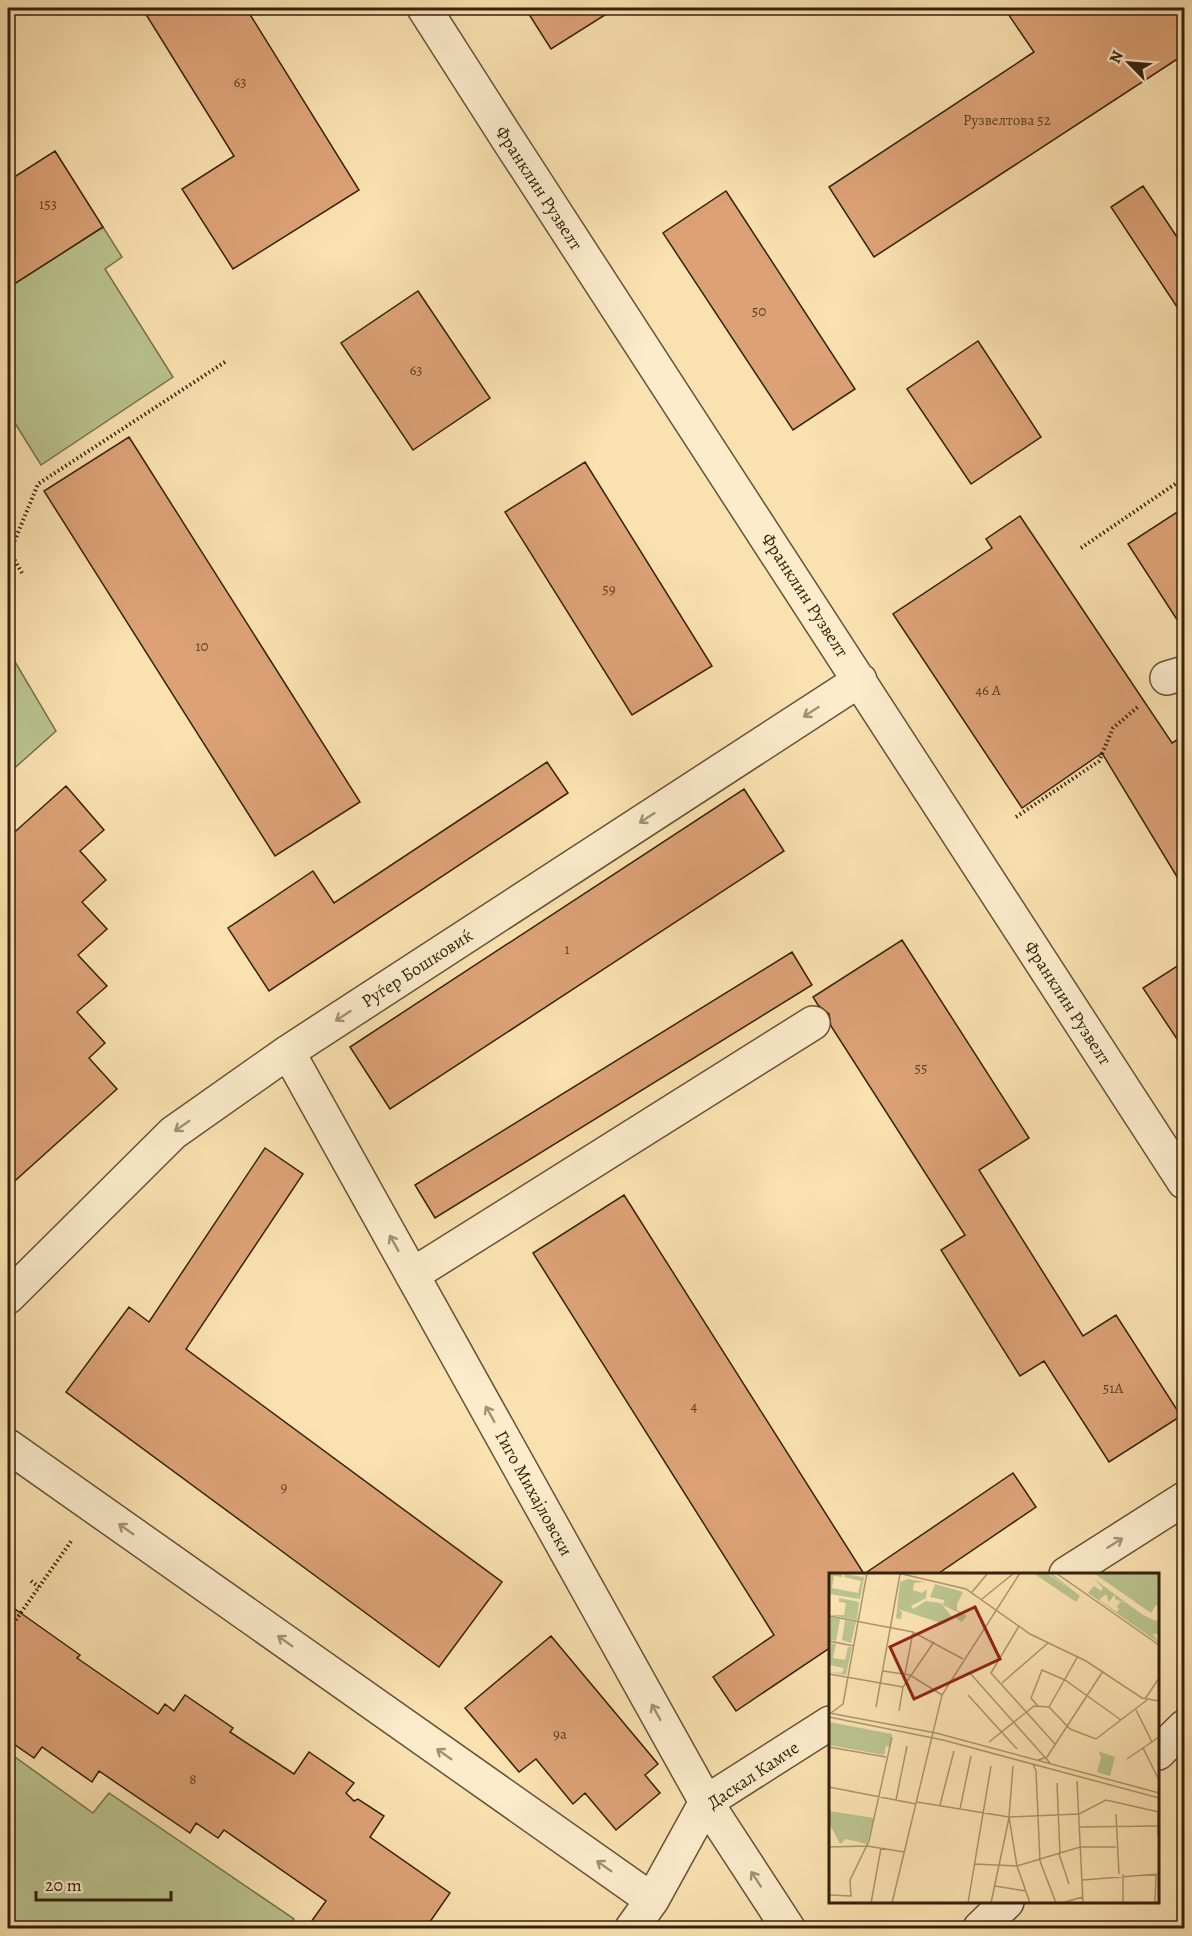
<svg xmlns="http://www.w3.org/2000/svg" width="1192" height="1936" viewBox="0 0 1192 1936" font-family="Alegreya,serif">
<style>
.green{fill:#bac38e;stroke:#77724e;stroke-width:1.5}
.building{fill:#dca276;stroke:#34220d;stroke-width:1.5}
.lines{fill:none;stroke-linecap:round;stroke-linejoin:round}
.minor-casing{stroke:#665236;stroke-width:36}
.path{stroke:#34220d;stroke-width:4;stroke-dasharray:1.5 3;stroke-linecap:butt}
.minor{stroke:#fceccc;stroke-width:33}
.oneway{stroke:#a29176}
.labels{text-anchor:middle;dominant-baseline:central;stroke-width:4.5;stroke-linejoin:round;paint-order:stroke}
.number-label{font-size:15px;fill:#5e4227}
.street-label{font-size:18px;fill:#34220d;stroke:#fceccc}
.inset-road{fill:none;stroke:#ab956f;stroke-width:1.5}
.view{fill:#8f2418;fill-opacity:0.15;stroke:#8f2418;stroke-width:3}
.inset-edge{fill:none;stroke:#34220d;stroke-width:3}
</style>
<rect width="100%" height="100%" fill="#fae1b0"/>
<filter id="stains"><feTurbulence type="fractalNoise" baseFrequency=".00333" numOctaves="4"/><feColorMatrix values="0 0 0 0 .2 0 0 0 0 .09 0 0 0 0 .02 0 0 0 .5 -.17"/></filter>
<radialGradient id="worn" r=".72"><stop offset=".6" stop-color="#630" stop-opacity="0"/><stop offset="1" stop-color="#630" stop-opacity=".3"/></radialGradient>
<path class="green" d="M103,227L122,257L105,269L173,377L41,465L8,412V288Z
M8,650L56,731L8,774Z
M8,1752L93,1813L109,1793L294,1919L287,1928H16L8,1922Z"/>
<path class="building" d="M142,8H246L359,190L233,269L182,189L234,156Z
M525,8H616L551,49Z
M1004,8H1185V54L874,257L829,187L1034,52Z
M55,151L103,227L8,288V181Z
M1143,186L1185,249V319L1111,207Z
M726,191L855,389L793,430L663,233Z
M418,291L490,398L413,450L341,343Z
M978,341L1041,437L971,484L907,389Z
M129,437L360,802L275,856L44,491Z
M585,462L712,666L632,715L505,512Z
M1185,507V632L1128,544Z
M1020,516L1172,743L1185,735V890L1102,753L1022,808L893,614L992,548L986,539Z
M547,762L568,793L269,991L228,928L313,871L334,903Z
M66,786L104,830L80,851L106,880L82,902L107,929L78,955L107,986L77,1012L105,1043L89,1058L117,1089L8,1187V838Z
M744,789L784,851L390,1109L350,1047Z
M902,940L1029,1138L979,1170L1083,1336L1116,1315L1181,1416L1109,1462L1044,1361L1020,1376L941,1250L965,1235L831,1026L829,1014L818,1005L813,997Z
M792,952L812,985L435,1218L415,1185Z
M1185,961V1051L1143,988Z
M265,1148L303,1174L186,1349L502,1582L439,1667L66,1392L129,1307L149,1322Z
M624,1195L864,1574L1013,1473L1036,1507L936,1575H831V1647L736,1711L713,1677L774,1635L533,1253Z
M8,1604L80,1655L77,1658L158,1714L165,1704L174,1711L185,1695L233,1728L230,1732L294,1774L309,1752L354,1783L346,1793L354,1801L358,1799L384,1816L370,1837L450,1893L425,1929H306L326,1901L224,1830L218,1838L196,1823L190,1833L99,1771L92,1782L42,1747L34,1758L8,1740Z
M551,1636L658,1764L645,1775L660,1793L616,1830L585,1793L573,1804L536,1759L519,1772L465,1708Z"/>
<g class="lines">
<g class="minor-casing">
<path id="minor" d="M424,8L507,138L1184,1182
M1167,678L1184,673
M288,1052L706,1802L788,1928
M412,1275L813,1023
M8,1297L173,1133L288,1052L860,680
M8,1446L652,1900
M1066,1574L1184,1499
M1158,1753L1184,1727
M632,1928L652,1900L706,1802L830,1723
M980,1928L1007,1902"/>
</g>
<path class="path" d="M1081,548L1184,478
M22,573L10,552L38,484L225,362
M1016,817L1099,761L1113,728L1139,706
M31,1581L39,1587
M8,1631L72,1540"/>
<use href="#minor" class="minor"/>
</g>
<defs><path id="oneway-shaft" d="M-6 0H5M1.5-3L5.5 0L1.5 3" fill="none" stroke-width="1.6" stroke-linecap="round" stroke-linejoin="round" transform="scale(1.5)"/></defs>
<g class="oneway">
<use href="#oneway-shaft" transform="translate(811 712) rotate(147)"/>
<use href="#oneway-shaft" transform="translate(647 818) rotate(147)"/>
<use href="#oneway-shaft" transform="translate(343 1016) rotate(147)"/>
<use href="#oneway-shaft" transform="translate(182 1126) rotate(145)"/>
<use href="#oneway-shaft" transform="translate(394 1243) rotate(-119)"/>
<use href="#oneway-shaft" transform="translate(490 1414) rotate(-119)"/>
<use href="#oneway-shaft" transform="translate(126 1529) rotate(-145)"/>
<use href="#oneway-shaft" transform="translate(1115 1543) rotate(-32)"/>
<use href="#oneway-shaft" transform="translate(285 1641) rotate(-145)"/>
<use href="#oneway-shaft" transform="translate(656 1712) rotate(-119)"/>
<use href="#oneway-shaft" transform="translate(444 1754) rotate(-145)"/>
<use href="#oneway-shaft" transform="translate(604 1866) rotate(-145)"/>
<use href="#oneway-shaft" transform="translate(756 1879) rotate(-123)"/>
</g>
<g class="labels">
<g class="number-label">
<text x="240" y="82">63</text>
<text x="1007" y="120">Рузвелтова 52</text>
<text x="48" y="204">153</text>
<text x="759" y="311">50</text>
<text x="416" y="370">63</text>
<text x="609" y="589">59</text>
<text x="202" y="646">10</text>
<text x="988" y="690">46 А</text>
<text x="567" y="949">1</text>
<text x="921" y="1068">55</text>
<text x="1113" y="1388">51A</text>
<text x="694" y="1406">4</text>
<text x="284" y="1487">9</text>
<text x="560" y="1734">9a</text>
<text x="193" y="1779">8</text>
</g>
<g class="street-label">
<text transform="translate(539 188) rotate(57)">Франклин Рузвелт</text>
<text transform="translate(805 595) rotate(57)">Франклин Рузвелт</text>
<text transform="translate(417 968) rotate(-33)">Руѓер Бошковиќ</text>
<text transform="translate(1068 1003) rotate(57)">Франклин Рузвелт</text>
<text transform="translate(534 1493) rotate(61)">Гиго Михајловски</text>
<text transform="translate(753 1775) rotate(-34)">Даскал Камче</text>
</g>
</g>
<g transform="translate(829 1573)">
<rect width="330" height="330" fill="#fae1b0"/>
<path d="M0,0H13V4L5,3L3,15L29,20L32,8L15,4L16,1L34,4L36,0L31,26L0,21ZM204,0H217L244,18L219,0H222L251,23L247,29ZM330,0V34L327,32L322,40L266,1ZM79,6L96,9L85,10L84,17L93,20L98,16L97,25L82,33L84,36L97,28L112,30L123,44L115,51L69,36L73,39L72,46L67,45L71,9ZM265,6L314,42L327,48L330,45V61H324L330,70L259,20L265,13L272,18L274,15ZM277,21L280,29L286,21V26L298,31L291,29L288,34L283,30L290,36L288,39L270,27ZM106,11L134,19L128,31V37L138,43L133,49L127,45L130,40L114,32L115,27L101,24ZM10,25L30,29L28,47L0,42H15L17,30L10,29ZM0,44L11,46L7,68L0,66ZM16,47L27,49L22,70L13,67ZM2,70L7,71L4,85L16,87L19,74H23L17,102L0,99L13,100L15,95L0,92ZM0,149L63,161L61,174L57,173L55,182L0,172ZM269,178L286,184L281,203L268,199L272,184ZM0,238L45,245L38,271L17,266L11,271L0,250Z" fill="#bac38e" fill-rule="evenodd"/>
<path class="inset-road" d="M69,0L137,16L201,61L257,88L313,125L330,128M227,0L330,72M143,19L159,0M153,26L185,0M0,43L84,59L134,86M190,53L162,100L226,171M0,68L25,73M54,98L81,102L113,122M140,99L221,190M0,101L74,114M76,101L84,59M173,110L219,70M139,122L188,176M316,126L330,105M209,133L202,125L213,97L236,107L292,147M47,134L71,1M220,134L241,156L267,166L318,127M220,134L249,83M307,137L323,169M70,138L74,114L105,69M0,140L107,160L330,220M2,140L14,131L38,0M0,144L114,167L330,225M160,169L205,133L220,134M0,174L57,184M314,175L330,207M298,186L330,164M209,187L218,184L274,98M204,191L207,198L211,288L227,330M184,193L180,244L188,293L201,330M248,208L254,330M228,210L231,281M0,214L87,231M67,227L78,173M88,229L180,244L250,241L277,227L330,239M111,232L125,178M131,236L142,183M287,241L290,301M250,254L328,253M329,262V238M0,274L38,273L75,279M230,281L240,311M145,291L188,293L251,274H287M294,301V330M253,307L330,301M166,313L197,318M0,322L22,323L21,307L40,268L63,164M42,330L52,275M63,330L113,122L191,0M139,330L162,193M162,330L180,245M232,330L254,324M326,330L327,301"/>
<path class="view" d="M146,34L171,86L85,126L61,74Z"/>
<rect width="330" height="330" class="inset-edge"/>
</g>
<rect width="1192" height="1936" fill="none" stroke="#fae1b0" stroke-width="30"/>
<rect x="9" y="9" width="1174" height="1918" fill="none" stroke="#34220d" stroke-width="3"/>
<rect x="15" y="15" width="1162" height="1906" fill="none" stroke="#34220d" stroke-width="1.5"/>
<g transform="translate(1129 63) rotate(295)" stroke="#fceccc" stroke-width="4.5" paint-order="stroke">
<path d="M0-4.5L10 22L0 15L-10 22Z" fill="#34220d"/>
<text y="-9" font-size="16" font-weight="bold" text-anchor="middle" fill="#34220d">N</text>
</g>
<path d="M36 1891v9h135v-9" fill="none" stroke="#34220d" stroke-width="3"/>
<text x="45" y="1891" font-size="18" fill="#34220d" stroke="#fceccc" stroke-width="4.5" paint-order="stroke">20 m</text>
<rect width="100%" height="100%" filter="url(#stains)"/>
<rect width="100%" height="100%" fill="url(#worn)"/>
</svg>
